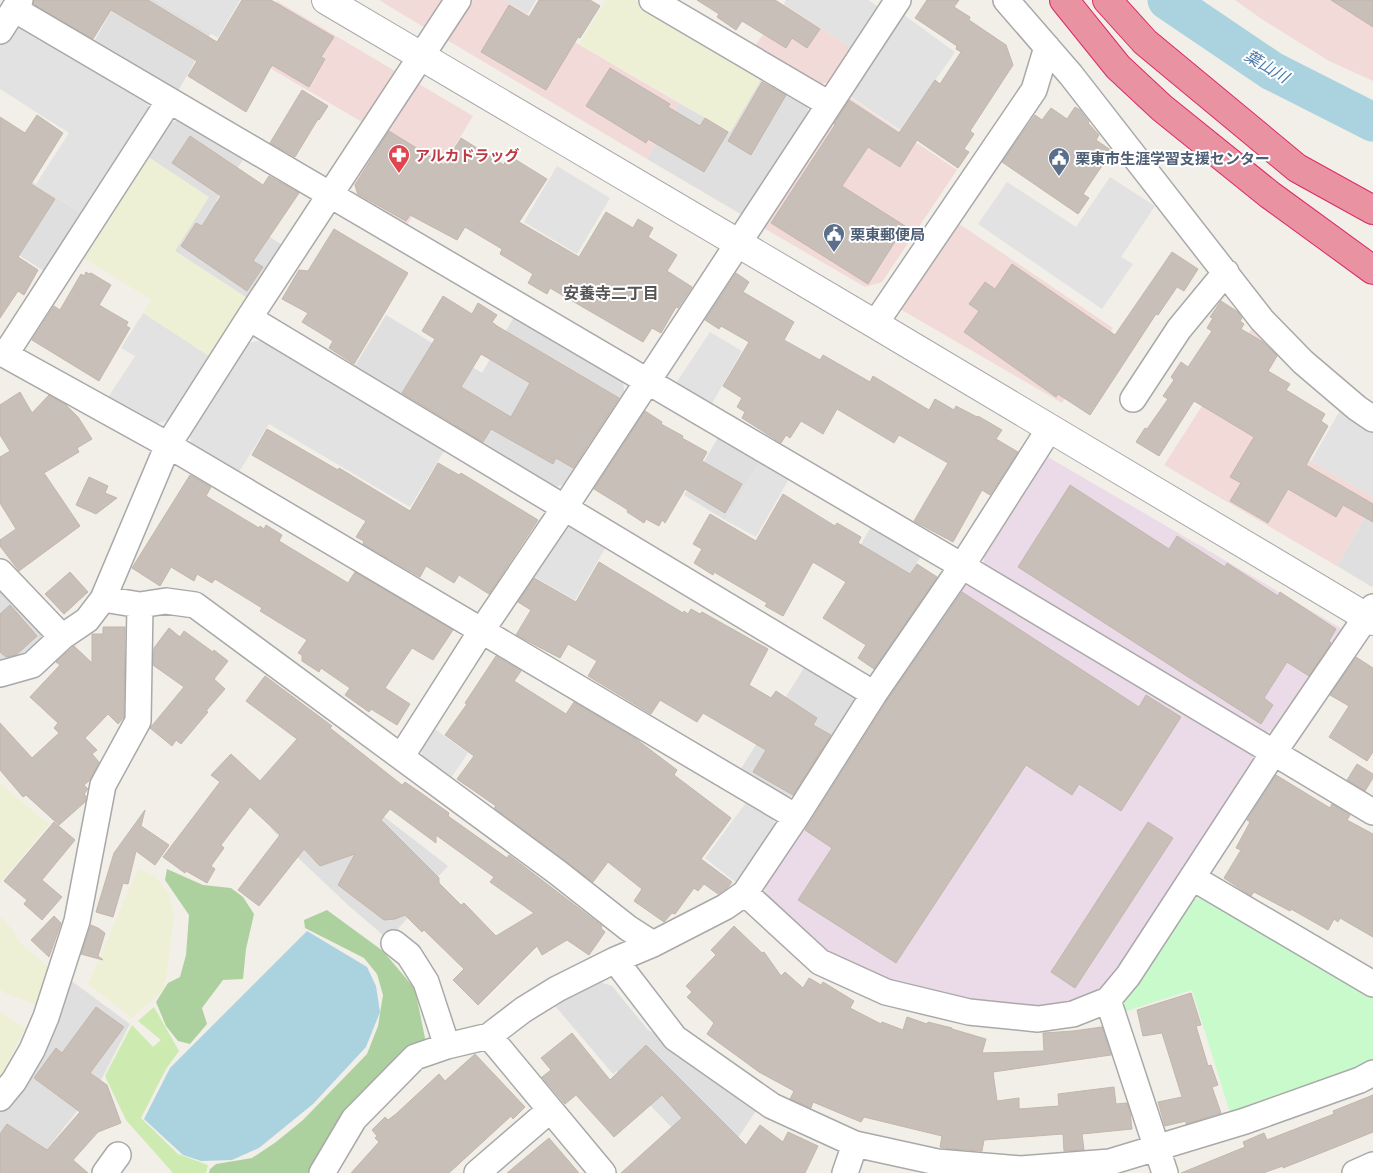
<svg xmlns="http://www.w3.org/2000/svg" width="1373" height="1173" viewBox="0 0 1373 1173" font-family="Quicksand,'Noto Sans JP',sans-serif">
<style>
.residential{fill:#e0dfdf}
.commercial{fill:#f2dad9}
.industrial{fill:#ebdbe8}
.farmland{fill:#eef0d5}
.grass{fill:#cdebb0}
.forest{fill:#add19e}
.park{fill:#c8facc}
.parking{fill:#e2e2e2}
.water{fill:#aad3df}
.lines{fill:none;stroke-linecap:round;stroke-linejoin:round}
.river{stroke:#aad3df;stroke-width:39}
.building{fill:#c7bfb8;stroke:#c4b6ab;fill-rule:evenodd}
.minor-casing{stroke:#a9a9a9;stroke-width:28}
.tertiary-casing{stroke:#a9a9a9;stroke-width:30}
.motorway-casing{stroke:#dc2a67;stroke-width:30}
.minor{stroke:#fff;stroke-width:25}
.tertiary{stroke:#fff;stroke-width:28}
.motorway{stroke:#e892a2;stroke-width:28}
.labels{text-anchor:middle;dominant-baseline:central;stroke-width:4;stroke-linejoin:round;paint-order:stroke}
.health-label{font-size:15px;font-weight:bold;fill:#be3a42;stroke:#fff;text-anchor:start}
.service-label{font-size:15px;font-weight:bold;fill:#4e5e75;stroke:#fff;text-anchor:start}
.water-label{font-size:16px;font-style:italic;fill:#4a7aab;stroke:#fff}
.neighbourhood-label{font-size:16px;font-weight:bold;fill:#555;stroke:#fff}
</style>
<rect width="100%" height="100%" fill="#f2efe9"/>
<path class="residential" d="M118,0H155L211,33L177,93L93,43Z
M763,76L806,102L809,116L744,216L647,159L679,103L730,132Z
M184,119L246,155L216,201L282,245L247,298L175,251L147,156L167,123Z
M17,172L84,215L47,273L0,243V199Z
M386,315L482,373L515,315L622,378L625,394L569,483L552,488L353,369Z
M719,436L760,461L725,520L684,495Z
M1373,503V585L1372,587L1337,566Z
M871,527L922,555L888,607L841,578Z
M0,587L41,629V643L19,657L0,663Z
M807,663L854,689L858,705L800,795L783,798L739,772Z
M321,768L448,866L435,880L438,883L397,930V934L390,941L348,905L294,854L271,828Z
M69,979L130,1024L100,1082L28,1173H0V1107Z
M600,982L612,986L648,1030L654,1033L756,1111L739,1136L711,1168L617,1071L613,1074L556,1007L566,999Z"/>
<path class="commercial" d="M379,0H443L425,28Z
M473,0H503L679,103L647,159L447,40Z
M1235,0H1373V81L1329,61L1263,20Z
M277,1L395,71L362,122L246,54Z
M784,4L853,49L834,80L817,86L753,49Z
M419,84L473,116L406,227L357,199L354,183Z
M846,95L957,170L882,282L865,287L762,227Z
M958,223L1113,328L1062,403L900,309Z
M1254,325L1280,352L1240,420L1373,497V503L1337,566L1164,465Z"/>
<path class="industrial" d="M1048,457L1339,627L1341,629L1277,730L1261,733L985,569L983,556Z
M972,585L1251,750L1255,765L1109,984L1103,990L1071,1006L996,1010L867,975L816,945L766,900L764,884L955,588Z"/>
<path class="farmland" d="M606,0H634L763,76L730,132L579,44Z
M147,156L209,197L175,251L247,298L209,356L143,313L151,300L81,256Z
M0,783L49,824L0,883Z
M138,869L154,875L169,893L174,914L168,966L164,990L132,1018L88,984Z
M0,916L13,930L18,940L50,969L38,1006L7,994L0,989Z
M0,1012L25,1028L0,1080Z"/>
<path class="grass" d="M154,1007L179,1051L166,1069L141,1118L178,1154L208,1165L206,1173H173L126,1120L105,1076L132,1025L153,1047L161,1040L138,1021Z"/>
<path class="forest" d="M167,869L203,885L231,888L243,897L254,914L246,949L243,979L223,980L202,1008L207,1024L190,1044L178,1041L166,1026L156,1002L168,983L180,977L186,955L189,915L165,880Z
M327,910L383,951L415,989L426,1043L408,1051L384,1071L343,1116L315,1166L309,1173H209L210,1169L216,1164L252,1158L276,1142L303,1120L367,1054L378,1026L383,995L377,974L364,958L305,928L304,920Z"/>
<path class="park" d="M1206,896L1373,995V1062L1231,1116L1192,990L1123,1012L1125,995L1189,901Z"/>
<path class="parking" d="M156,0H240L218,38Z
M503,0H536L528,14Z
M786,0H868L880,8L853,49L784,4Z
M900,12L955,52L900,130L848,95Z
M27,25L146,97L150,114L84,215L36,184L69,133L0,89V46L10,30Z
M557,166L610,198L577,254L524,222Z
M1110,177L1155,206L1121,257L1133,264L1102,309L978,224L1007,182L1076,227Z
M143,313L209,356L168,420L152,425L107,399L135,356L121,348Z
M710,332L742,351L710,407L674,386Z
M264,340L446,448L410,507L269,424L237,475L193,449L189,432L248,343Z
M1342,407L1373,430V497L1311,461Z
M760,461L790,477L756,537L725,520Z
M576,524L609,542L575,600L531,575L561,531Z
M432,727L468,753L449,781L423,761L420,744Z
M748,800L772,814L776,830L739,885L705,858Z"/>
<path class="water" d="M307,931L367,967L376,986L380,1012L366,1047L313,1104L259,1148L232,1160L201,1161L183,1155L144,1119L170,1068Z"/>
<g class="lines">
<path class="river" d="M1167,0L1272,71L1373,122"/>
</g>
<path class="building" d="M34,0H148L217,42L242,0H271L334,37L321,57L325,59L309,87L272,65L246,112L188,76L197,61L111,10L93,39L33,4Z
M539,0H590L600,6L580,38L578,37L546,90L481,52L509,5L529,17Z
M697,0H775L820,29L807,48L792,38L786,48L742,21L736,30L717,17L719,14Z
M927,0H959L954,7L970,17L969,20L1006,45L1013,65L970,131L974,134L964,149L969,152L958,168L917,140L900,167L868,147L842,186L905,226L868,284L771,223L835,125L834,124L849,100L899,133L935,80L940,84L961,52L956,49L957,46L915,18Z
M1331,0H1373V27Z
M610,68L670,104L668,107L700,126L705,118L728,132L704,172L648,139L646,143L586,106Z
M762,82L786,95L751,155L728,141Z
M302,90L328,106L319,120L318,119L295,157L270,143Z
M1075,107L1080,110L1089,122L1088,123L1099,135L1096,140L1112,151L1083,194L1089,198L1078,214L1002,162L1035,115L1042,120L1051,108L1067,119Z
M37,115L63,133L31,184L55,199L18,257L38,270L24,295L18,291L0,318V117L25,133Z
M389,131L444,165L461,138L504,165L505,162L509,164L513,158L547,179L519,222L579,257L606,212L633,228L638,219L653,228L648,237L677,255L667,271L692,287L678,308L676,307L661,333L652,328L643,342L550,288L547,294L528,283L533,274L500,254L502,249L465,227L457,240L410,215L406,221L358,194L355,185Z
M190,136L263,185L269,176L299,193L253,261L263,267L247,291L181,246L196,223L202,226L221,196L172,163Z
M334,229L408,273L354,364L329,348L333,341L302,322L308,313L282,299L299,270L308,271Z
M1172,252L1198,269L1184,291L1177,287L1158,315L1156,314L1090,415L1058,394L1056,397L964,332L979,311L969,304L985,282L995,289L1012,264L1115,335Z
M86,272L89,274L91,273L111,285L99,305L128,322L126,326L130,328L99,381L32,340L54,306L60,310L81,274L84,276Z
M736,273L749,282L743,292L794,322L784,340L820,360L823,355L870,382L873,376L929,410L935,399L954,410L956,406L977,417L978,416L1002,430L996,439L1018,452L990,495L982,490L953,542L914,521L948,463L899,435L894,443L837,409L823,434L801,421L790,438L786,435L781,443L742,418L745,412L737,407L742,398L723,386L749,342L721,326L719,329L705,320Z
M443,296L472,314L478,303L497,315L492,322L497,326L619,398L573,468L556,458L553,464L491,429L483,442L402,393L435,339L422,331ZM481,354L530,383L511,417L461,387Z
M1221,301L1238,312L1242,318L1240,321L1244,324L1241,329L1263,342L1277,356L1268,371L1290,384L1286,390L1325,414L1321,421L1328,426L1306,465L1373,504V522L1343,505L1336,517L1288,489L1268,523L1230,501L1241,483L1230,477L1254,437L1194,401L1159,456L1136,442L1145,428L1147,429L1168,399L1163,396L1174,380L1171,377L1181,362L1188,367L1212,331L1207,328L1213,318L1210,317Z
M20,392L32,413L49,395L65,404L78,417L92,439L77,448L79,452L44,473L80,526L19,571L0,546V540L16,529L0,503V457L10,451L0,435V405Z
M645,411L662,422L661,424L683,436L682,438L707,452L702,461L742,484L725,513L685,489L665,523L662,520L659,526L646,519L644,523L627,512L628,510L594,489Z
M267,429L338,470L339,468L410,511L438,463L459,475L461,473L538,520L489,594L459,575L454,583L426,566L420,577L363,544L364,541L356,537L366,521L252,455Z
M190,475L211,487L206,496L259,528L260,526L264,529L266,525L282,535L279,541L348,583L355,572L453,630L433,660L412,648L387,685L385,688L410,704L397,725L371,709L369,712L345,695L350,688L321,668L319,672L302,661V655L298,653L307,640L260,611L262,608L215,579L212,583L197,574L194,581L171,567L160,586L132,568Z
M89,477L108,486L105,493L117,498L96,514L76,505Z
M1070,485L1169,549L1177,536L1225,567L1227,563L1278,596L1280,592L1336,629L1329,641L1331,643L1309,676L1287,662L1264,698L1273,705L1261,724L1018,567Z
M783,494L835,526L837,523L861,537L858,543L910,574L917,564L937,577L874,669L858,658L866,645L823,618L846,582L813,562L783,616L765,606L767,603L714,572L713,575L694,563L702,549L693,544L710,514L756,541Z
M599,562L683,613L684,611L688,614L691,609L700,614L702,612L768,649L749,685L771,698L776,691L817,718L813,725L831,735L793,795L753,772L766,750L703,713L697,722L660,700L651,714L588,676L597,661L568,644L560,658L516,635L531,610L518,602L534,578L576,602Z
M70,572L88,592L64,614L45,594Z
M962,592L1139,707L1146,695L1181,717L1121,811L1079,784L1072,795L1026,765L896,963L798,900L832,848L805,830L886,702Z
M10,605L37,636L16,655L6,657L0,652V614Z
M103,627H125L124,717L118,724L108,714L85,738L97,750L92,754L99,762L90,780L84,785L88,789L84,794L86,796L85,802L59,825L26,795L23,797L0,770V723L32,758L59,733L54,728L58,723L30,697L60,665L56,662L74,646L92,663V634H103Z
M169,628L180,637L184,631L213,652L214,650L228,661L214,679L225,689L206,711L208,712L181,744L176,740L172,746L150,728L184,687L153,665L154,648Z
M496,656L521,671L514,681L566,714L574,702L636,739L677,770L674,775L731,818L701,859L732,882L728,887L718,894L704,884L698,891L694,888L675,914L672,913L664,922L634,901L642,889L608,862L593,882L494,808L496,806L457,779L474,756L445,735L467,704L465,703Z
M1356,657L1373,668V752L1367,761L1329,737L1349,706L1330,695Z
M265,676L332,726L330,728L402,785L405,782L421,793L449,813L448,816L507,858L509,855L602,926L601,928L605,932L589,955L567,940L542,955L537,946L478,1005L453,980L464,969L424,930L422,932L405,915L395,919L384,920L338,885L355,854L320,866L304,849L259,906L238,890L280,835L250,807L221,845L224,848L211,866L215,869L207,883L186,871L185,873L163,857L220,782L211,775L231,754L260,781L297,739L246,701ZM390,809L436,843V835L494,877L490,882L534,913L496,936L464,903L461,905L439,883V878L381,820Z
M1357,764L1373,774V778L1365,791L1347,780Z
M1276,775L1330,808L1332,804L1350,815L1347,820L1373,834V937L1340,918L1338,922L1334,919L1328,930L1291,909L1290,911L1254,892L1251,896L1224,878L1241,850L1236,848L1250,822L1247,820Z
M145,810L141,826L169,845L155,865L136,851L128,884L123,883L113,917L96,912L114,853Z
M54,822L75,840L42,880L62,897L42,920L24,904L27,900L4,881Z
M1148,822L1173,838L1075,988L1051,972Z
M54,916L61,923L49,957L31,940Z
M91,925L98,928L105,933L98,956L103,960L81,954Z
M734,926L762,953L764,952L781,976L785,972L803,988L809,978L821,985L823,982L854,1001L850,1008L881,1024L882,1022L903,1030L907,1017L927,1024L928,1022L952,1028V1029L986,1039L982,1053L1044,1051L1043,1033L1073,1031L1102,1027L1111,1055L993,1072L997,1101L1019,1098V1109L1059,1106L1058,1094L1114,1087L1116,1104L1127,1103L1130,1112L1132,1129L1082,1134L1084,1150L1064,1151L1063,1134L984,1140L982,1151L950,1149L940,1147L942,1136L864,1117L861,1122L813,1102L811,1108L790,1099L794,1091L759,1072L707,1034L714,1023L687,997L692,992L686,986L716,955L711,950Z
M1191,993L1201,1025L1196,1026L1208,1066L1211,1065L1218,1085L1212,1087L1221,1113L1186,1124V1121L1165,1126L1158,1102L1182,1097L1162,1033L1143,1036L1137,1010Z
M96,1007L124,1027L90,1073L107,1085L121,1123L98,1132L73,1160L88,1173H0V1134L7,1124L47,1150L80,1112L34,1078L56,1048L62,1053Z
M572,1033L610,1080L646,1045L746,1145L760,1125L783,1142L788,1132L818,1146L805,1173H621L682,1118L662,1095L614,1137L576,1095L565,1104L542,1077L551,1070L541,1058Z
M475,1054L525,1107L513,1119L511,1116L449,1173H351L379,1142L375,1138L377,1136L372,1130L385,1117L388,1120L396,1114L439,1074L445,1081Z
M1373,1095V1132L1336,1147L1283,1168V1166L1263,1173H1181L1245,1147L1243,1142L1264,1133L1267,1140L1334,1114L1333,1111Z
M549,1138L579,1173H507Z"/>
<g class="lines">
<g class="minor-casing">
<path id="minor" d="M652,0L829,104
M1006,0L1071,75L1262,320L1303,362L1357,408L1373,419
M14,9L962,566L1373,812
M0,31L20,0
M249,318L874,694
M875,324L1034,90L1047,47
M0,352L168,445L796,817
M5,355L169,101
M1133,399L1179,329L1226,272
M0,572L62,637
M103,599L140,605L166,601L195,605L557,872L628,928L653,944
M0,674L32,665L62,637L87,620L103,599L168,445L249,318L458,0
M401,757L482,630L565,507L898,0
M1193,878L1373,984
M745,893L820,962L886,992L969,1012L1038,1019L1073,1014L1108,1000L1128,976L1274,752L1373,607
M394,943L409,955L426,982L447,1046
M615,960L675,1038L772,1106L855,1144L937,1162L1021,1169L1110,1162L1245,1121L1360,1080L1373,1073
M1108,1000L1165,1173
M0,1098L14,1081L32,1050L46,1017L77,921L103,785L138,721L140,605
M105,1173L118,1155
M322,1173L354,1119L415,1057L447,1046L489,1036
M477,1173L550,1110
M603,1173L489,1036L523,1010L557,989L615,960L653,944L725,907L745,893L796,817L874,694L962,566L1050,428
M845,1173L855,1144
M1355,1173L1373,1165"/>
</g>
<g class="tertiary-casing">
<path id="tertiary" d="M326,0L875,324L1373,621"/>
</g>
<g class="motorway-casing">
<path id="motorway" d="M1064,0L1118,67L1162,108L1270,195L1373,270
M1107,0L1145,42L1297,168L1373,210"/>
</g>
<use href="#minor" class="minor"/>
<use href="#tertiary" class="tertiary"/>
<use href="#motorway" class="motorway"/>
</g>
<defs>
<g id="pharmacy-pin" transform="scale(1.125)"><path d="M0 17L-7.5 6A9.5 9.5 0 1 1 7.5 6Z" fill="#e0444e" stroke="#fff"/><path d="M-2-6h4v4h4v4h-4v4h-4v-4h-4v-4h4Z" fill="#fff"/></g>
<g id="civic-pin" transform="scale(1.125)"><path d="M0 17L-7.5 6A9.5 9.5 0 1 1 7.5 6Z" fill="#5c6f8a" stroke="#fff"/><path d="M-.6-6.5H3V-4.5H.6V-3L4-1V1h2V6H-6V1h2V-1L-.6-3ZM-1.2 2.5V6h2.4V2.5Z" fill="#fff"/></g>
</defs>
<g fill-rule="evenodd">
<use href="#pharmacy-pin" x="399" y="155"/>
<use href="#civic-pin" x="1059" y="158"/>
<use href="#civic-pin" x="834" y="234"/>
</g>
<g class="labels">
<g class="health-label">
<text x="415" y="155">アルカドラッグ</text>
</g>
<g class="service-label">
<text x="1075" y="158">栗東市生涯学習支援センター</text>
<text x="850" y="234">栗東郵便局</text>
</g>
<g class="water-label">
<text transform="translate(1267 66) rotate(31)">葉山川</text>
</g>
<g class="neighbourhood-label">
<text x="611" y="293">安養寺二丁目</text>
</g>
</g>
</svg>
